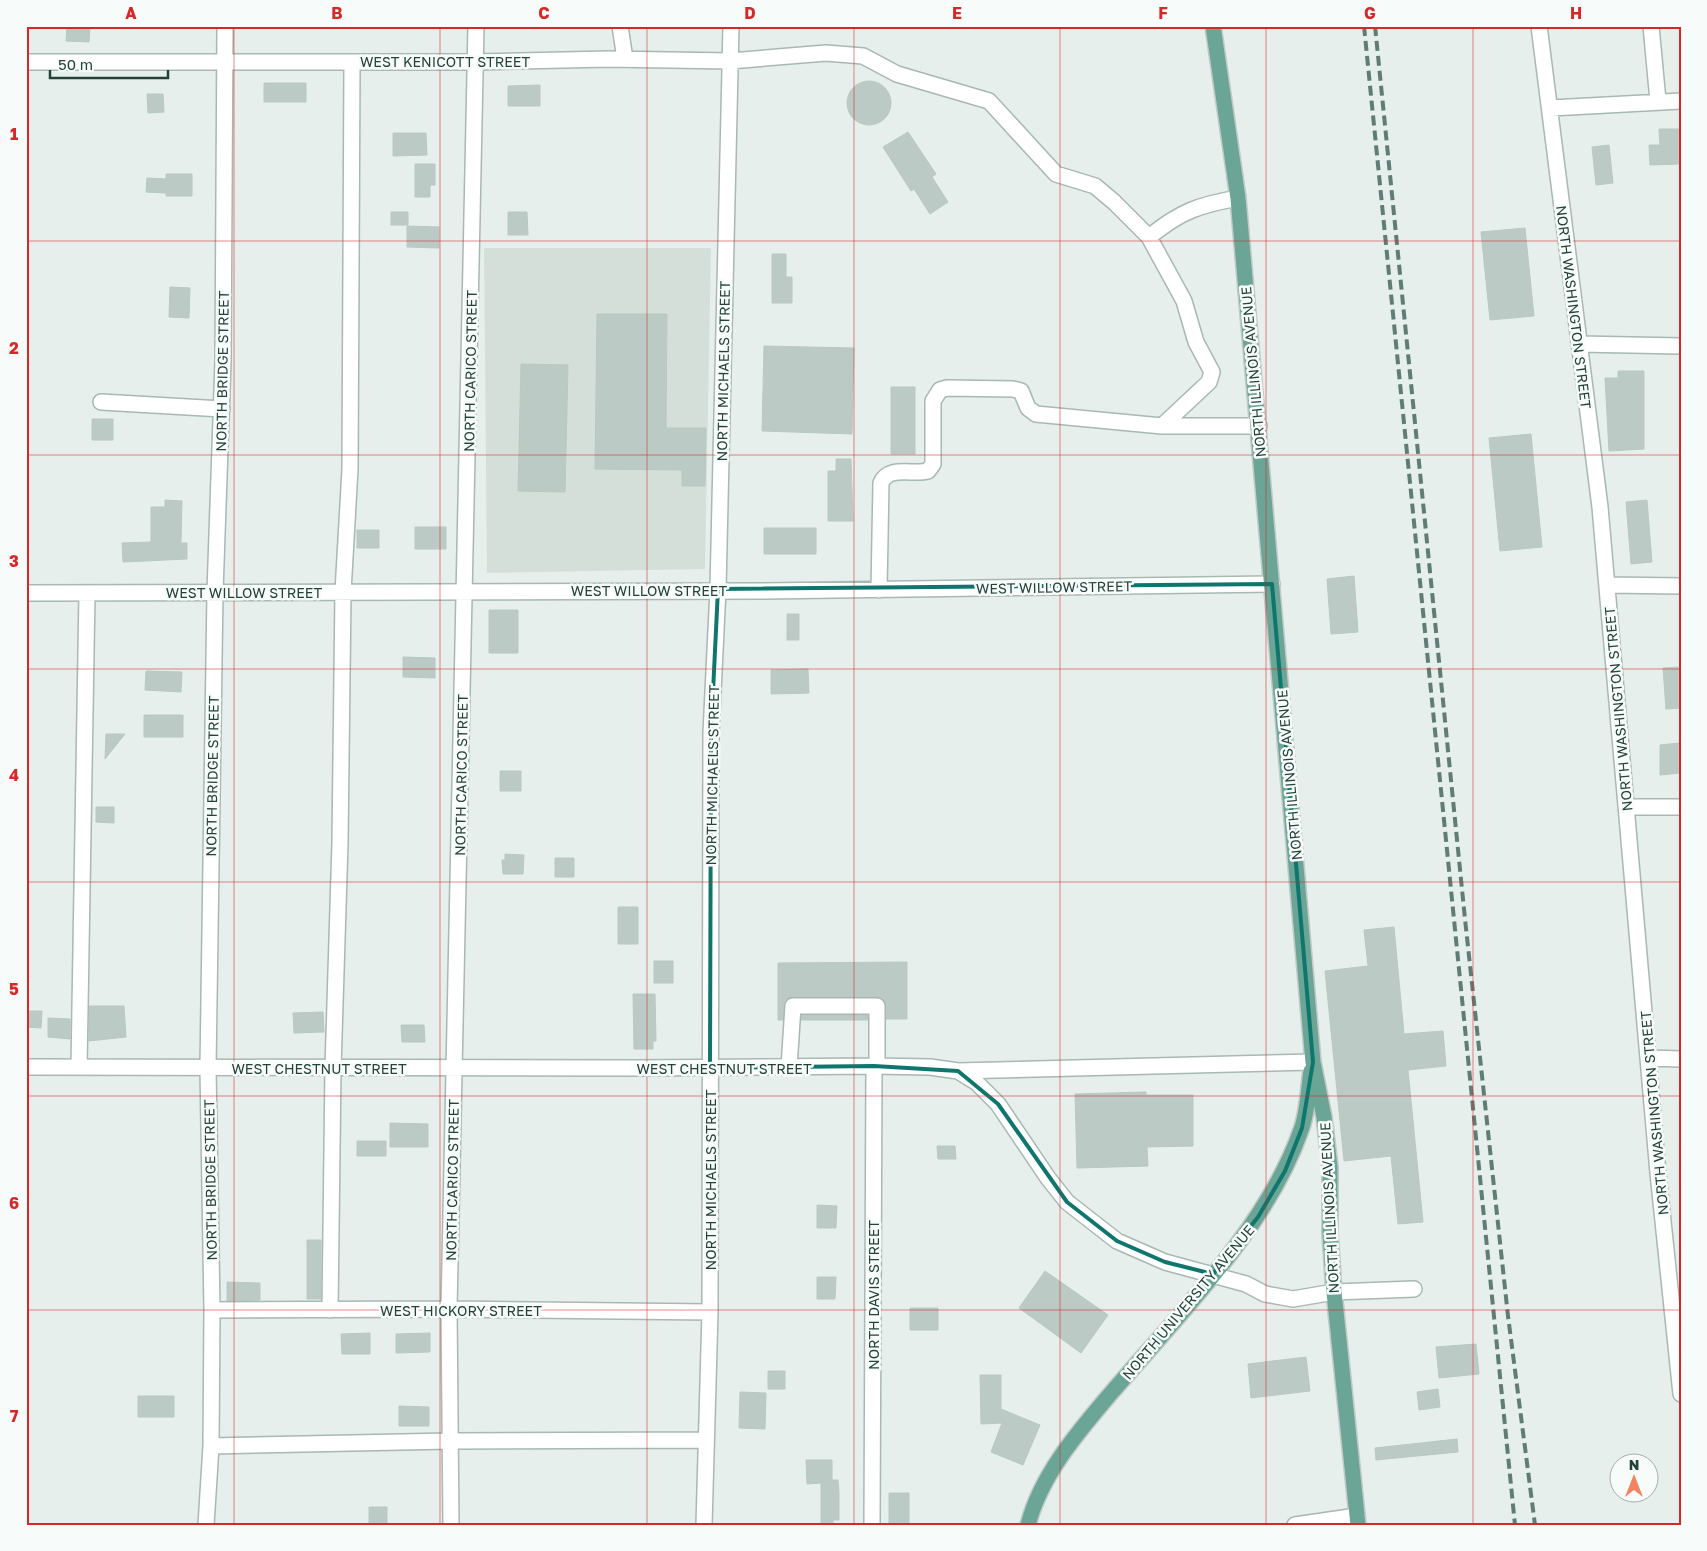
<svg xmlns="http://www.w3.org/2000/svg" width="1707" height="1551" viewBox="0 0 1707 1551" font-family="'Golos Text',sans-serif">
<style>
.built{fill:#d4dfda}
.building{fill:#bbcac4;stroke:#b8c9c2}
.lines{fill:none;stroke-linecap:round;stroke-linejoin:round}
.minor-casing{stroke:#a8b8b2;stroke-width:18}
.major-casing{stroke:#c2cac8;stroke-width:18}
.minor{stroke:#fff;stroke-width:15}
.major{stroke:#6aa596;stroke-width:15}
.rail{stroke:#5f7d75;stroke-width:4;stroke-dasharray:10 5;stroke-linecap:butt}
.marked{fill:none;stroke:#0f766e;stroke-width:4;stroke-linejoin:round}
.grid{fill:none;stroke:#d62828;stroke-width:1;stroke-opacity:0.55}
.labels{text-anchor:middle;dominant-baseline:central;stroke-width:5;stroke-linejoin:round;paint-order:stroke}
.street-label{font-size:14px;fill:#24423a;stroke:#f7fbf9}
.neatline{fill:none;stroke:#d62828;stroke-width:2}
.grid-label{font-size:16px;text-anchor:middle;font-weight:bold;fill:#d62828}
</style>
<rect width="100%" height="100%" fill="#e6efeb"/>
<path class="built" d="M484,248H711L705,569L487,573Z"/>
<path class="building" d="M67,26H90L89,42L66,41Z
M847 103a22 22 0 1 1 44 0a22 22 0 1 1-44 0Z
M264,83H306V102H264Z
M540,85V106H508V86Z
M147,94H163L164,112L148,113Z
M1659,129H1679L1680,164L1650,165L1649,145H1660Z
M908,132L936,174L932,177L948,202L930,214L914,189L911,191L883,147Z
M393,133H426L427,155L393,156Z
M1609,145L1613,183L1596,185L1592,147Z
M415,164H435V185H430V197H415Z
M166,174H192V196H166V193L146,192L147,178L166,179Z
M391,212H408V225H391Z
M508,212H527L528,235H508Z
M407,226L439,227V248L407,247Z
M1525,228L1534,316L1490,320L1481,232Z
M772,254H786V277H792V303H772Z
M170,287L190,288L189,318L169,317Z
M597,314H667L666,428H706L705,486H682V470L595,469Z
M764,346L854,348L852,434L762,431Z
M521,364L568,365L565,492L518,491Z
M1618,371H1644V449L1609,451L1605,378H1618Z
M891,387H915V454H891Z
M92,419H113V440H92Z
M1531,434L1542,547L1500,551L1489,438Z
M836,459H851L853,521H828V471H836Z
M165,500L182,501L181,543H187V559L123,562L122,543L151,542V507H165Z
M1647,500L1652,562L1631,564L1626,502Z
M415,527H446V549H415Z
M764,528H816V554H764Z
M357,530H379V548H357Z
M1354,576L1358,632L1331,634L1327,579Z
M489,610H518V653H489Z
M787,614H799V640H787Z
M403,657L435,658V678L403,677Z
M1681,667V708L1666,709L1663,668Z
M808,669L809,693L771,694V670Z
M146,671L182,672L181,692L145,690Z
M144,715H183V737H144Z
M106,734H125L105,759Z
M1679,743L1681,773L1660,775V745Z
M500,771H521V791H500Z
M96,807H114V823L96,822Z
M505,854L524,855L523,874H503L502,860H505Z
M555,858H574V877H555Z
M618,907H638V944H618Z
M1394,927L1404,1034L1443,1031L1446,1066L1408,1070L1423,1222L1398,1224L1391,1156L1344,1161L1325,971L1368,966L1364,930Z
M654,961H673V983H654Z
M907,962V1019H886L885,1002L877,997H793L785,1001L783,1020H778V963Z
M633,994H655L656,1041H653V1049H634Z
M89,1006H124L126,1037L89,1041Z
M26,1011H42L41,1028L26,1027Z
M323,1012L324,1032L294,1033L293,1013Z
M802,1015H868V1020H801Z
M48,1018L70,1019V1039L48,1037Z
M401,1025H424L425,1042H402Z
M1146,1092V1095H1193V1146L1147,1147L1148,1166L1077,1168L1075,1094Z
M390,1123L428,1124V1147H390Z
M357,1141H386V1156H357Z
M937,1146H955L956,1159H938Z
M817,1205L837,1206L836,1228H817Z
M307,1240H321V1299H307Z
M1045,1271L1108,1315L1081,1353L1019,1308Z
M817,1277H836L835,1299H817Z
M227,1282L260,1283V1300L227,1301Z
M910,1308H938V1330H910Z
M370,1333V1354H342L341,1334Z
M430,1333V1352L396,1353V1334Z
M1476,1344L1479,1374L1439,1378L1436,1347Z
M1306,1357L1310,1391L1251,1398L1248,1364Z
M768,1371H785V1389H768Z
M980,1375H1001V1409L1040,1425L1023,1465L991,1452L1002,1423L981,1424Z
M1438,1389L1440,1407L1419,1410L1417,1392Z
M740,1392L766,1393L765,1429L739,1428Z
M138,1396H174V1417H138Z
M399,1406L429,1407V1426H399Z
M1457,1439L1458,1452L1376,1460L1375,1448Z
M806,1460H832V1480H838L839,1492V1520H833V1525H821V1483L807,1484Z
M889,1493H909V1525H889Z
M369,1507H387V1525H369Z"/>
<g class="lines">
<g class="minor-casing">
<path id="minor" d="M620,26L625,59
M1539,26L1600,507L1658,1173L1681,1394
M1651,26L1658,101
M26,62H475L608,59L730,61L826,53L863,56L897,74L989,101L1056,174L1095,186L1114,202L1149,237L1184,301L1196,342L1212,372L1209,382L1162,426
M1551,108L1681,101
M1149,237C1181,211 1199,205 1238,198
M1579,344L1681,346
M101,402L222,409
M1607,585L1681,586
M879,590L881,483C889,465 912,475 928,471L933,464V401L940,390L947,388L1013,389L1021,391L1028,408L1036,414L1162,426H1259
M26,593L764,591L1272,584
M1626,807H1681
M1648,1058L1681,1059
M26,1067L638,1068L874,1066L930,1067L958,1071L976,1082L998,1104L1048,1178L1067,1202L1117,1241L1165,1262L1246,1284L1265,1294L1293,1299L1334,1292L1414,1289
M79,1067L87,593
M789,1067L793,1006H877V1066
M958,1071L1313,1062
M212,1310L449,1309L710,1312
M330,1310L333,1068L340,843L343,592L350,469L352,62
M211,1446L450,1441L706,1440
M206,1525L211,1446L212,1310L208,1068L215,592L223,361L225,26
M451,1525L449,1309L476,26
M704,1525L710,1312L711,733L718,589L731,26
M872,1525L874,1066
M1295,1525L1357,1516"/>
</g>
<g class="major-casing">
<path id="major" d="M1213,26L1238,198L1313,1062L1324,1117L1330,1167V1233L1334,1292L1358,1525
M1028,1525C1041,1474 1079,1431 1112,1392C1179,1314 1267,1228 1301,1130C1308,1112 1308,1090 1311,1071"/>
</g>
<use href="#minor" class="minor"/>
<use href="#major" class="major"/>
<path class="rail" d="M1364,26L1515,1525
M1375,26L1465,919L1508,1316L1535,1525"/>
</g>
<path class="marked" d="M1272,584L1313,1062L1302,1128L1285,1171L1258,1217L1213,1274L1165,1262L1117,1241L1067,1202L998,1104L958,1071L874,1066L710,1068L711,733L718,589Z"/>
<path class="grid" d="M234,26V1525M440,26V1525M647,26V1525M854,26V1525M1060,26V1525M1266,26V1525M1473,26V1525M26,241H1681M26,455H1681M26,669H1681M26,882H1681M26,1096H1681M26,1310H1681"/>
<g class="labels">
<g class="street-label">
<text x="445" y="61">WEST KENICOTT STREET</text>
<text transform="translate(1574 307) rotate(83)">NORTH WASHINGTON STREET</text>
<text transform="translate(222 371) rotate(-89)">NORTH BRIDGE STREET</text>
<text transform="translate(470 371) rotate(-89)">NORTH CARICO STREET</text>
<text transform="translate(723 371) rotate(-89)">NORTH MICHAELS STREET</text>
<text transform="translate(1253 372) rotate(-95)">NORTH ILLINOIS AVENUE</text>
<text transform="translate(1054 587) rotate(-1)">WEST WILLOW STREET</text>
<text x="649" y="590">WEST WILLOW STREET</text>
<text x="244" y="592">WEST WILLOW STREET</text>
<text transform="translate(1618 709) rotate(-95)">NORTH WASHINGTON STREET</text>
<text transform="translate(461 775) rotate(-89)">NORTH CARICO STREET</text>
<text transform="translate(712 775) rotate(-89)">NORTH MICHAELS STREET</text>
<text transform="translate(1289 775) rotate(-95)">NORTH ILLINOIS AVENUE</text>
<text transform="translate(212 776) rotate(-89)">NORTH BRIDGE STREET</text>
<text x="319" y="1068">WEST CHESTNUT STREET</text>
<text x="724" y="1068">WEST CHESTNUT STREET</text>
<text transform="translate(1654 1113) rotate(-95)">NORTH WASHINGTON STREET</text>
<text transform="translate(210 1180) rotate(-91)">NORTH BRIDGE STREET</text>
<text transform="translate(452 1180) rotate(-89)">NORTH CARICO STREET</text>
<text transform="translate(710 1180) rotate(-90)">NORTH MICHAELS STREET</text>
<text transform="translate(1329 1208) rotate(-93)">NORTH ILLINOIS AVENUE</text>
<text transform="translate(873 1295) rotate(-90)">NORTH DAVIS STREET</text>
<text transform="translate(1188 1302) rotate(-50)">NORTH UNIVERSITY AVENUE</text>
<text x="461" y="1310">WEST HICKORY STREET</text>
</g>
</g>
<rect width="1707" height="1551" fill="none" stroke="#f7fbf9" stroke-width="55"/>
<g transform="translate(1634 1478)"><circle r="24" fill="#f7fbf9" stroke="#a3b1ad"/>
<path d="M0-4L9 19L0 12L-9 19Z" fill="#f4845f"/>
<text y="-8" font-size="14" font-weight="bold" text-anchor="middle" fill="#24423a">N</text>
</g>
<path d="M50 70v8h118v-8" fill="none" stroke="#24423a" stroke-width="2.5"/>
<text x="58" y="70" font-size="15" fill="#24423a" stroke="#f7fbf9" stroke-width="4" paint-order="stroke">50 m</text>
<rect x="28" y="28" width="1652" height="1496" class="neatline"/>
<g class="grid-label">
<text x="131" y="19">A</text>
<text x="337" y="19">B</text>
<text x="544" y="19">C</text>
<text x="750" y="19">D</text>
<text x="957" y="19">E</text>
<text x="1163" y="19">F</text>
<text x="1370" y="19">G</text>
<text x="1576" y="19">H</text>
<text x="14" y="140">1</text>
<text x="14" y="354">2</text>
<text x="14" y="567">3</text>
<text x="14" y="781">4</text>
<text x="14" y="995">5</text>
<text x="14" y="1209">6</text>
<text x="14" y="1422">7</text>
</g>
</svg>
